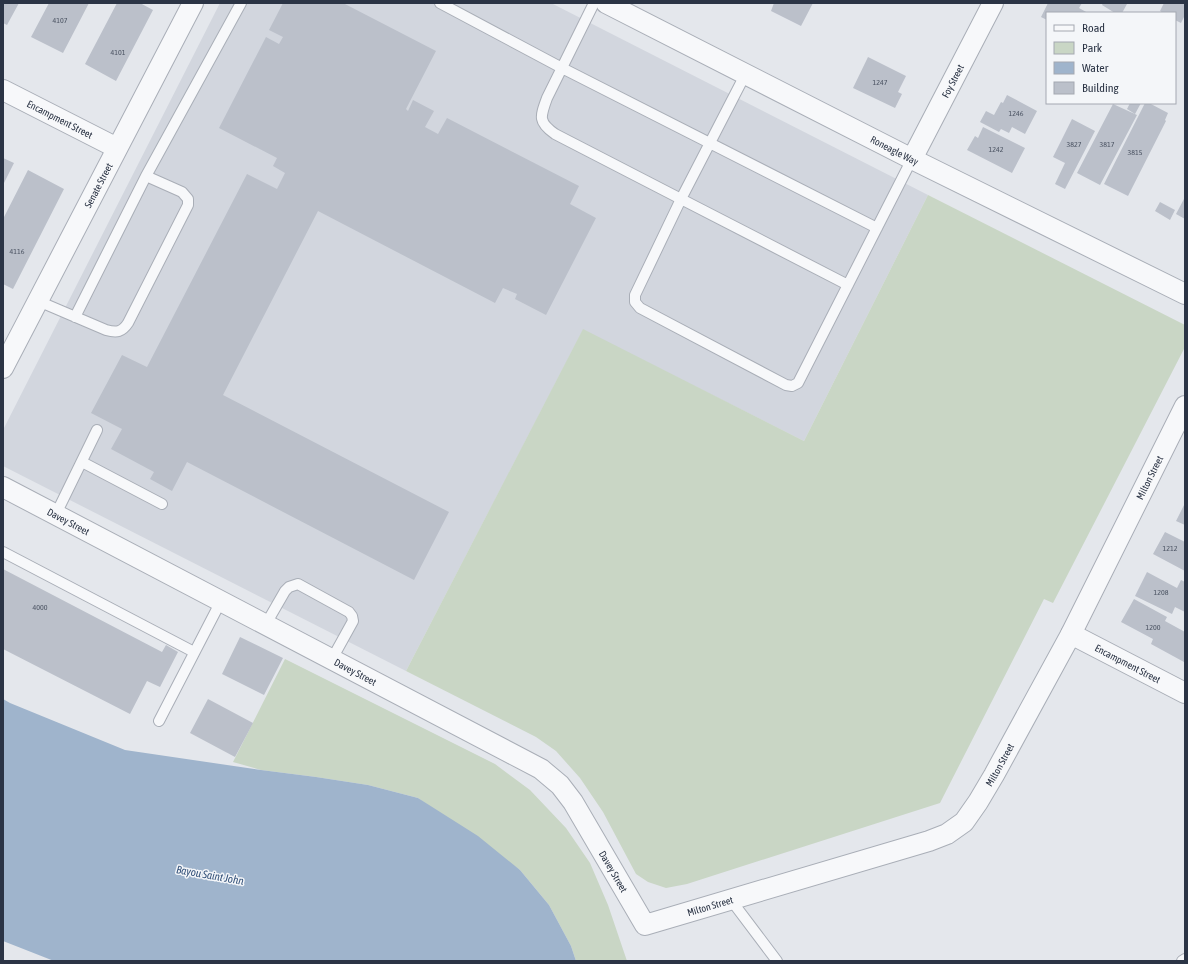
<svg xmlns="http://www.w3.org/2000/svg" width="1188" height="964" viewBox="0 0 1188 964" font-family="'Asap Condensed',sans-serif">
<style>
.built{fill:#d2d6de}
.green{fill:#c9d6c5}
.water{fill:#9fb4cc}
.building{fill:#bbc0ca}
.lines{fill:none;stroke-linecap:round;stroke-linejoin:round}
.lane-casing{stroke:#a9aeb7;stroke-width:12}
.street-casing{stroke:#a9aeb7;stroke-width:22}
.lane{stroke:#f7f8fa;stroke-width:10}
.street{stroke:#f7f8fa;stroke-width:20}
.labels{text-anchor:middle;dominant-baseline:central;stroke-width:3;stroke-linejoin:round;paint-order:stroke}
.number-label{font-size:8px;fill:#4f5766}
.street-label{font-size:10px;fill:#2b3445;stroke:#f4f6f9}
.water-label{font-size:11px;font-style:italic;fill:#34527a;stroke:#f4f6f9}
</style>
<rect width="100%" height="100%" fill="#e4e7ec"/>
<path class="built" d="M220,3H551L928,195L804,441L583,330L406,671L3,466V430Z"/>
<path class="green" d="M928,195L1185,325V347L1053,603L1044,599L940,803L687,884L666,888L648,882L636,874L603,812L580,778L556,751L536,737L406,671L583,329L804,441Z
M285,659L495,764L530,790L566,828L590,863L608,905L627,961H576L571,946L549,905L520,870L418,798L368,785L316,777L261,770L233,762Z"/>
<path class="water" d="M3,699L10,703L125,750L261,770L316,777L368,785L418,798L478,836L520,870L549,905L571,946L576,961H54L3,941Z"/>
<path class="building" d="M3,3H19L7,25L3,23Z
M49,3H89L63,53L31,37Z
M117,3H140L153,10L116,81L85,64Z
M283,3H343L436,51L406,109L408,111L413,100L434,111L425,127L438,134L447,118L579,186L570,204L596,218L546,315L515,299L517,294L503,288L495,303L318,211L223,395L449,512L414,580L187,462L172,491L150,479L154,472L111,449L122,429L91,413L122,355L147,367L247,174L277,189L285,173L273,166L277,158L219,128L266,37L279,44L283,37L269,30Z
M774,3H813L801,26L771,11Z
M1048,3H1082L1079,8L1088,13H1047V20L1041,17Z
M1103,3H1125L1127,4L1122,13H1115L1102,5Z
M1164,3H1185V15L1181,23L1175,20V13H1163L1160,11Z
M868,57L906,76L898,92L902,94L895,108L853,88Z
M1007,95L1037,111L1025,134L1012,127L1009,133L1001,129L999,132L980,122L986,111L994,115L1001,102L1003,103Z
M1130,103H1141L1135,114L1127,109Z
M1145,103H1149L1168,113L1165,120L1166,121L1128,196L1104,184Z
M1113,104L1137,115L1100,185L1077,173Z
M1072,119L1095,131L1065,189L1055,184L1065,163L1053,157Z
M983,127L1025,148L1012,173L967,150L975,136L978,138Z
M3,158L14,163L3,185Z
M28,170L64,189L13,289L3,284V219Z
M1185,197V219L1176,214Z
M1160,202L1175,210L1170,220L1155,211Z
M1185,503V525L1176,521Z
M1165,532L1185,542V571L1153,554Z
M3,569L162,652L166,645L178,652L160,687L147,681L130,714L3,649Z
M1147,572L1177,588L1181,580L1185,582V612L1175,607L1172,614L1135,596Z
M1134,599L1167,617L1165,621L1185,632L1184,662L1151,644L1153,639L1121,622Z
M240,637L283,658L264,695L222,674Z
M208,699L253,723L235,757L190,733Z"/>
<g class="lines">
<g class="lane-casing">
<path id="lane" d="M440,3L562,68L877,228
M594,3L547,98C540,117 538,122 555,134L681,199L635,295V302L640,308L786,385L792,386L798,383L912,159
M746,73L681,199L848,285
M38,301L106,330C117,333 122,332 128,323L188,205V199L182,192L146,176
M75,317L146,176L241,3
M82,462L162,504
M56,514L97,430
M3,552L194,652
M266,624L285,591L289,587L298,584L349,612L352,616L353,621L332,659
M159,721L221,601
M731,900L777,961
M1182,961L1185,959"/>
</g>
<g class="street-casing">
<g id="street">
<path id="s1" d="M606,3L912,159L1185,294"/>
<path id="s2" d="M3,90L117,148"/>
<path id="s3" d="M912,159L993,3"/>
<path id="s4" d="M3,368L193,3"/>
<path id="s5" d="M3,487L541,769L560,785L573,802L645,925L929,841L947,834L964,822L978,802L994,775L1071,634L1185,406"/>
<path id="s6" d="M1071,634L1185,693"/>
</g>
</g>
<use href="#lane" class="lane"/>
<use href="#street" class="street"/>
</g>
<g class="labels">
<g class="number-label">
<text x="60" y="20">4107</text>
<text x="118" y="52">4101</text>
<text x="880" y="82">1247</text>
<text x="1016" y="113">1246</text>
<text x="1074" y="144">3827</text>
<text x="1107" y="144">3817</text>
<text x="996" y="149">1242</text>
<text x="1135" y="152">3815</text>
<text x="17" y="251">4116</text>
<text x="1170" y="548">1212</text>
<text x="1161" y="592">1208</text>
<text x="40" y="607">4000</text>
<text x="1153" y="627">1200</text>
</g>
<g class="street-label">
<text stroke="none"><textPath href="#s3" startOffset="88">Foy Street</textPath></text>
<text stroke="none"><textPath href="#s2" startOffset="64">Encampment Street</textPath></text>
<text stroke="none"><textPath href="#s1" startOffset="324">Roneagle Way</textPath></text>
<text stroke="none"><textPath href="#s4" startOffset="206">Senate Street</textPath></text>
<text stroke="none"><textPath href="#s5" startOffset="1524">Milton Street</textPath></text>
<text stroke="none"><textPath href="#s5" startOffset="74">Davey Street</textPath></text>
<text stroke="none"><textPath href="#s6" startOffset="64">Encampment Street</textPath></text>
<text stroke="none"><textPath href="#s5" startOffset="398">Davey Street</textPath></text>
<text stroke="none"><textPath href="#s5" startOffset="1200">Milton Street</textPath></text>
<text stroke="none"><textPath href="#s5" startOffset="734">Davey Street</textPath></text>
<text stroke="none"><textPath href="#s5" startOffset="864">Milton Street</textPath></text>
</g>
<g class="water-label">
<text transform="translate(210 875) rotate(10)">Bayou Saint John</text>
</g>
</g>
<rect width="1188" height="964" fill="none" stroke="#2b3445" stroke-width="8"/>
<rect x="1046" y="12" width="130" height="92" fill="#f4f6f9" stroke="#a4a8b1"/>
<rect x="1054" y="25" width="20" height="6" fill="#f7f8fa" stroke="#a4a8b1"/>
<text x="1082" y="32" font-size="12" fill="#2b3445">Road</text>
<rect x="1054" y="42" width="20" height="12" fill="#c9d6c5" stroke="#a4a8b1"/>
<text x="1082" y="52" font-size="12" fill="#2b3445">Park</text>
<rect x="1054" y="62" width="20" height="12" fill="#9fb4cc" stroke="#a4a8b1"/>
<text x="1082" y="72" font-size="12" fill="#2b3445">Water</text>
<rect x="1054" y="82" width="20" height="12" fill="#bbc0ca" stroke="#a4a8b1"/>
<text x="1082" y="92" font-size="12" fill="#2b3445">Building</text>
</svg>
